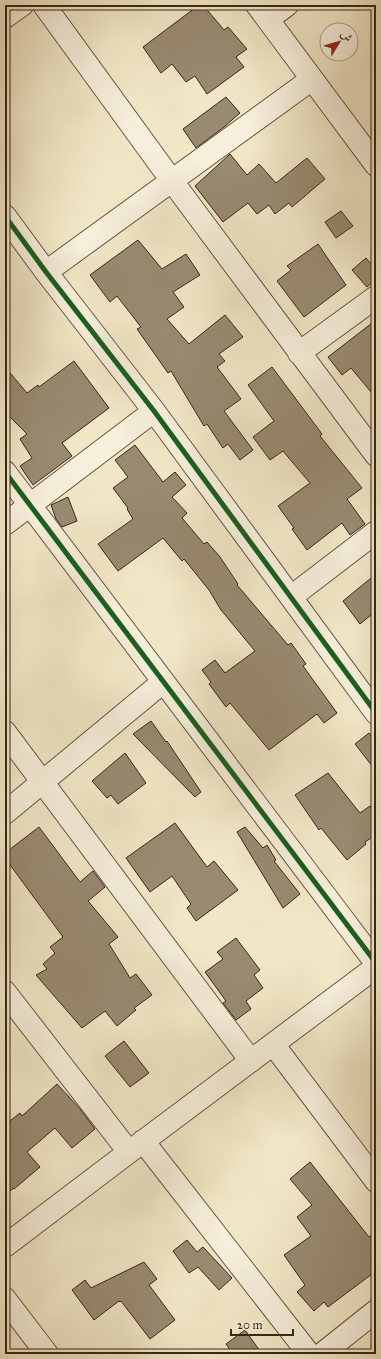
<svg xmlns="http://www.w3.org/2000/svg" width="381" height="1359" viewBox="0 0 381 1359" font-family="'IM FELL Great Primer',Amiri,serif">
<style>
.building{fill:#998a72;stroke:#392616}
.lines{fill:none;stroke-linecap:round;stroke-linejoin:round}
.minor-casing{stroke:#675642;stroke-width:24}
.minor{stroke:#f6efdb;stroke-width:22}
.cycleway-casing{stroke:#f6efdb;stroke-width:8}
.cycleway{stroke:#1b5e20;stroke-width:5}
</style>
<rect width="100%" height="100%" fill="#f1e7c7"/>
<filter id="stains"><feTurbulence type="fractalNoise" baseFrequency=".005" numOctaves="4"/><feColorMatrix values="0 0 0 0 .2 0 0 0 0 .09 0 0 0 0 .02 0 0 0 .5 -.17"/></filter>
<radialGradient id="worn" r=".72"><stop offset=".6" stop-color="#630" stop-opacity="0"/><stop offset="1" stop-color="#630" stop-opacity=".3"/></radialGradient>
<path class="building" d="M199,5H203L224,30L228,27L247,49L236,57L244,67L207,94L195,76L186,82L172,64L161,73L143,47Z
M226,97L240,113L224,127L196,148L183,129Z
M230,154L247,175L259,164L276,183L307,158L325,179L292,207L289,203L275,214L269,205L257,214L248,203L223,222L195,186Z
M341,211L353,226L336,238L325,222Z
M138,240L162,269L186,254L200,275L173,292L184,307L167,319L189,344L225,315L243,337L219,354L225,361L217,367L241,399L224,411L253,450L240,460L228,444L223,448L207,424L204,426L171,371L168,373L137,329L141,327L117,296L110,302L90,275Z
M318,244L346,285L304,317L277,281L291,270L287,266Z
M366,258L376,270V279L367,287L352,270Z
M376,320V398L351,368L342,375L328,357Z
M74,361L109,408L62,443L72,456L33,485L20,466L32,458L20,439L27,434L5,412V367L27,393L38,385L39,387Z
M272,367L322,434L320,436L362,488L347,499L365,524L350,535L342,523L307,550L292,529L294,528L278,506L310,483L283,451L270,460L253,437L274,421L248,385Z
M135,445L163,482L175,472L186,485L172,497L187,513L182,518L204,544L207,542L220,557L238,584L237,585L288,645L291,643L306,664L303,666L337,713L324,723L317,714L269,750L230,703L226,707L209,684L211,682L202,670L215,660L225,673L255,651L221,610L209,590L184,559L182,561L163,538L118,571L98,544L133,519L127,509L128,508L113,488L128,477L115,460Z
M68,497L77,521L62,527L56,519L51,505Z
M376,574V611L360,624L343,601Z
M151,721L166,742L167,741L201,792L195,797L133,734Z
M369,733L376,742V771L355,744Z
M125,753L146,783L118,804L111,795L107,798L92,781Z
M328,773L360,813L370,806L376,815V835L365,842L366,844L347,860L321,828L319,830L295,795Z
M175,823L207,867L214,861L238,890L196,921L187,908L191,904L172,876L150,892L126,858Z
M39,827L80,882L93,871L105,887L88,901L118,937L109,944L130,978L136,974L152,995L134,1008L136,1010L117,1026L105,1011L82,1028L36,975L47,969L43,964L55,953L50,947L63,937L5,858V853Z
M245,827L263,848L267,845L276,860L274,861L300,894L283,908L237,832Z
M236,938L260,970L254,975L263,988L246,1001L251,1009L236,1020L223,1003L226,1001L205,972L223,959L217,952Z
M124,1041L149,1073L130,1087L105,1056Z
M57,1084L81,1110L95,1129L72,1148L55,1128L27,1152L40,1167L14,1189V1188L5,1194V1125L20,1113L22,1116Z
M310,1162L369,1237L376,1232V1271L328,1307L324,1302L314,1311L297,1292L305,1285L284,1255L311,1236L297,1217L312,1205L290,1179Z
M187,1240L197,1252L203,1247L232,1278L219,1290L198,1267L189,1273L173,1251Z
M144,1262L157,1279L149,1285L175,1320L150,1339L121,1301L120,1302L119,1301L94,1320L72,1290L85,1280L91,1288Z
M245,1330L262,1354H233L226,1344Z"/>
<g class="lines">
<g class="minor-casing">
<path id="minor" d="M44,5L172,181L376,455
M257,5L376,165
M5,17L22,5
M268,19L287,5
M5,216L46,272L154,411L376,713
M46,272L312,79
M299,353L376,297
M5,472L376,963
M5,524L154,411
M291,597L376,532
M5,732L251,1061
M5,813L163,682
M5,992L129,1152
M273,1044L376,1181
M143,1141L309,1354
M5,1246L129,1152L376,967
M5,1299L47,1354
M322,1354L376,1311"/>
</g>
<use href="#minor" class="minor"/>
<g class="cycleway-casing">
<path id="cycleway" d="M5,216L46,272L154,411L376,713
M5,472L376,963"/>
</g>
<use href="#cycleway" class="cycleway"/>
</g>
<rect width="381" height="1359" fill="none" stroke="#f1e7c7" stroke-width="20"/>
<rect x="6" y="6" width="369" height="1347" fill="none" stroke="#392616" stroke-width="2"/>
<rect x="10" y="10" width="361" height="1339" fill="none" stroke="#392616"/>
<g transform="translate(339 42) rotate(52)"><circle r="19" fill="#f6efdb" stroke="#aa9f8c"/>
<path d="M0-3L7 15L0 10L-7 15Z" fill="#8f2418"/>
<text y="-6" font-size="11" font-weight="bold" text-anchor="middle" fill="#392616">ش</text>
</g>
<path d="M231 1329v6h62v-6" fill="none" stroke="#392616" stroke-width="2"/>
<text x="237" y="1329" font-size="12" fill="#392616" stroke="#f6efdb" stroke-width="3" paint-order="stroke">20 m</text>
<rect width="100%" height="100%" filter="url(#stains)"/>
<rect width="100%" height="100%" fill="url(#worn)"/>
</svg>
